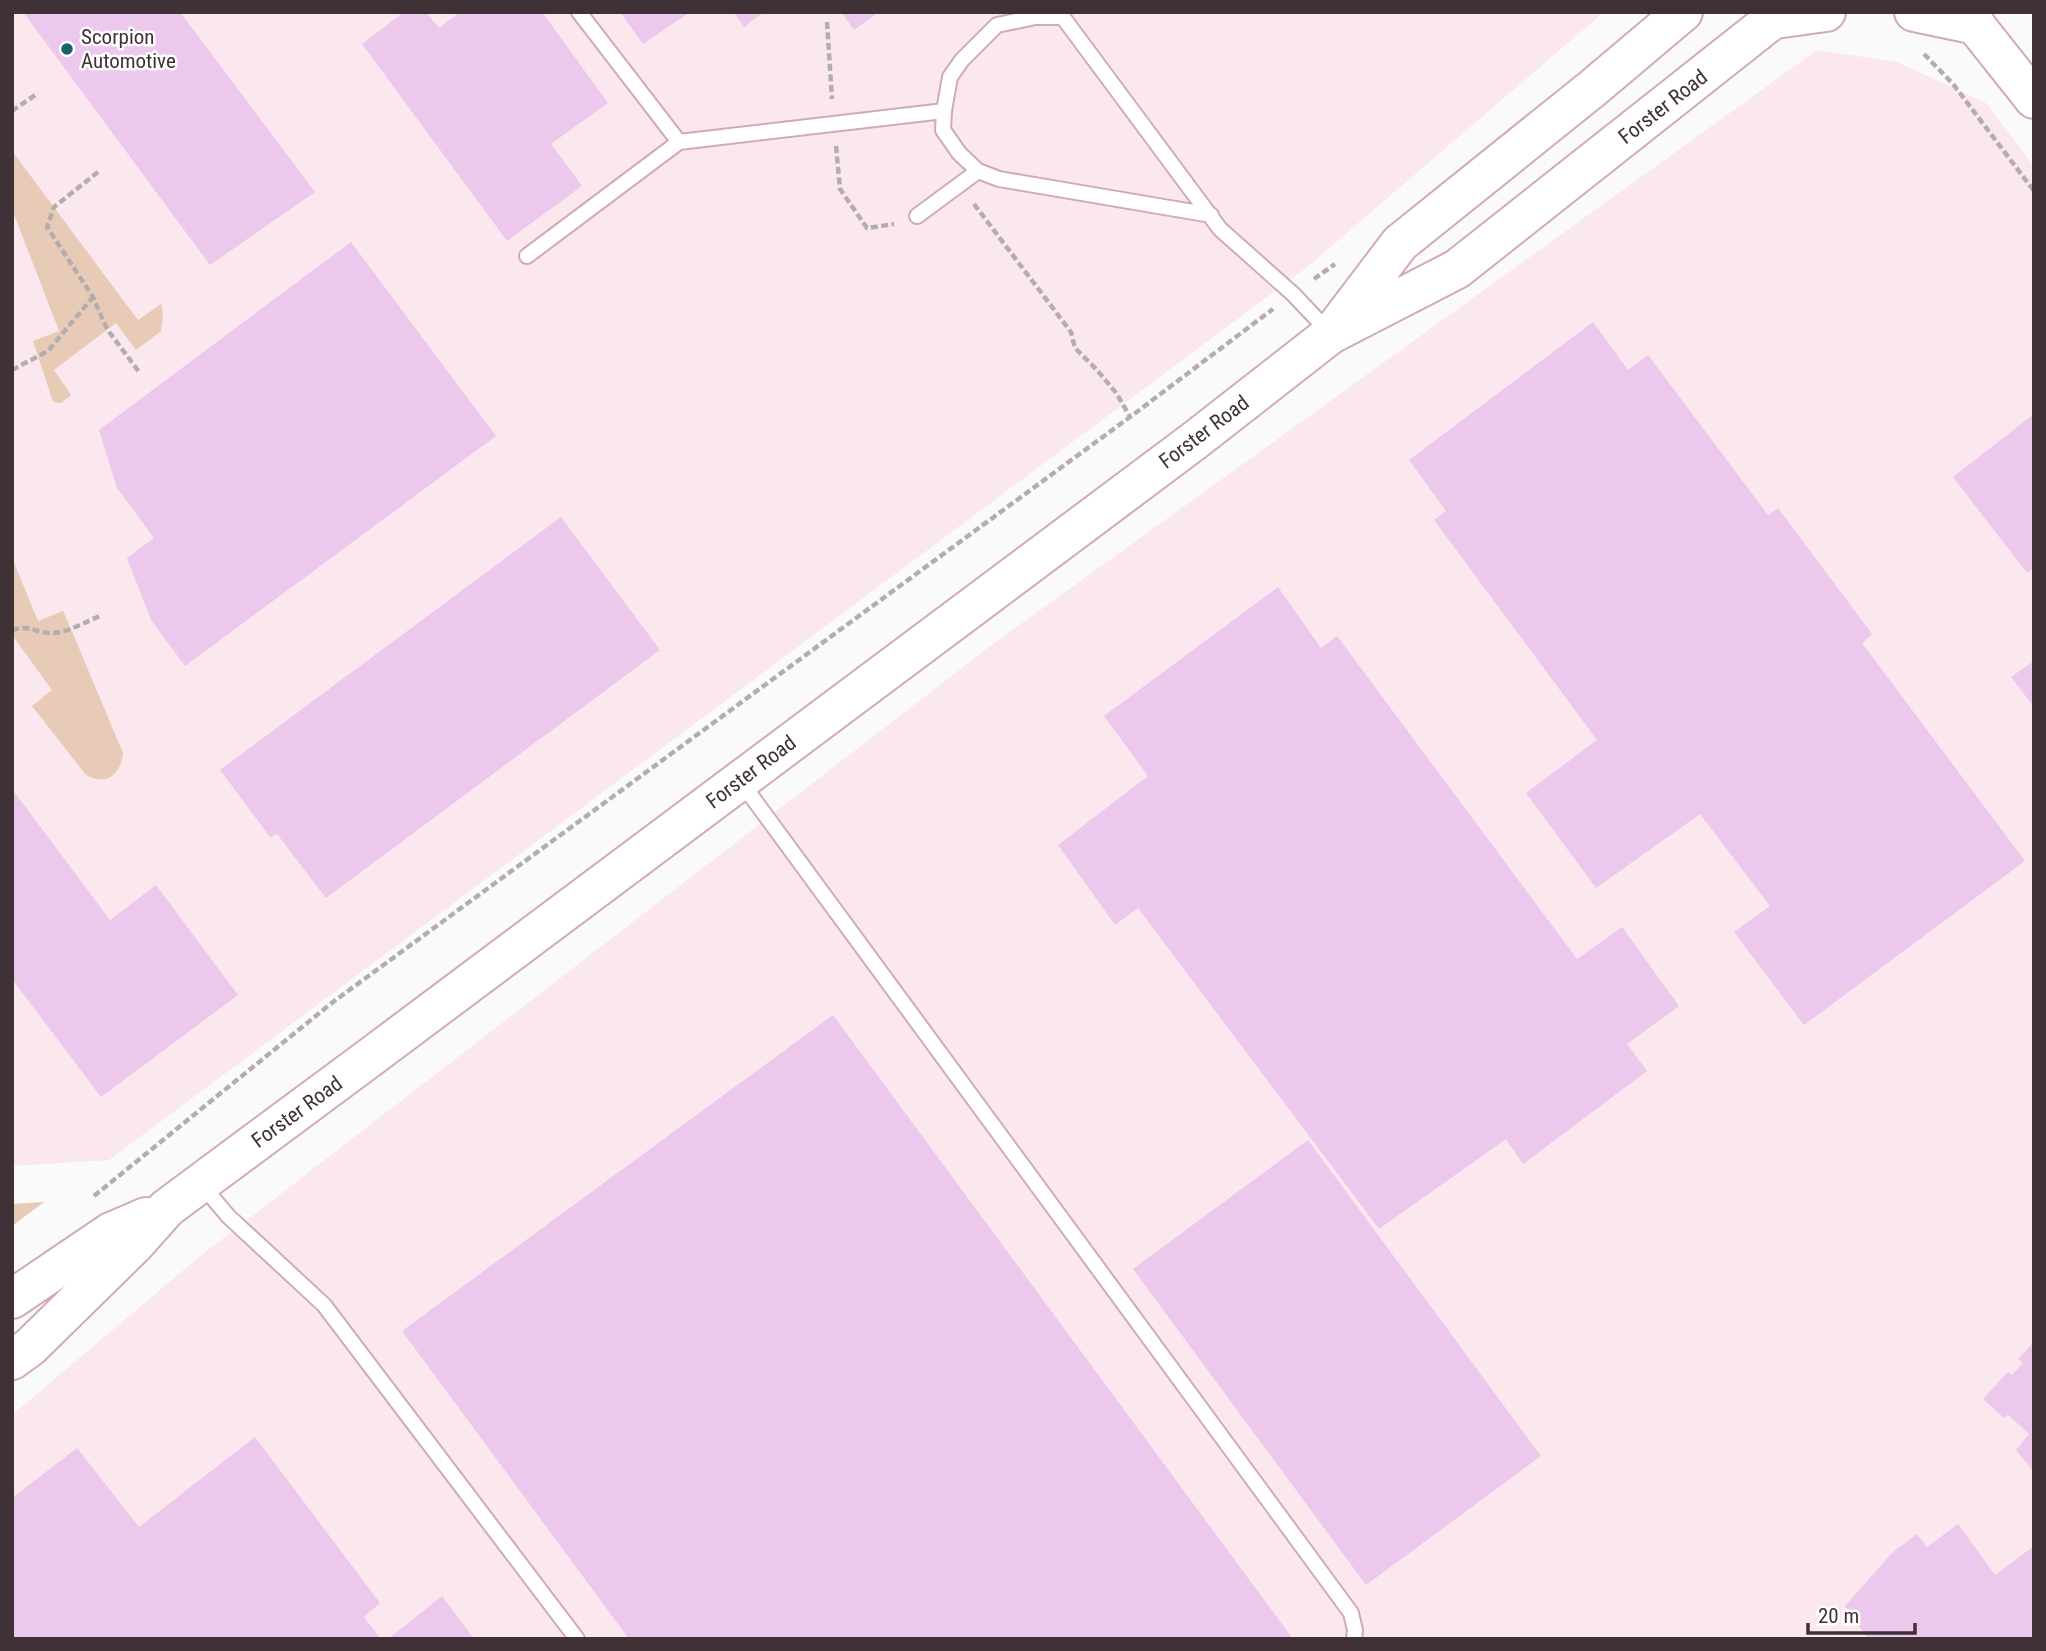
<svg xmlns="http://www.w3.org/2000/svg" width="2046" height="1651" viewBox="0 0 2046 1651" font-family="'Roboto Condensed',sans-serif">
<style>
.built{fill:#fbe7ee}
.green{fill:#e8cbb6}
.building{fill:#ecc8ed}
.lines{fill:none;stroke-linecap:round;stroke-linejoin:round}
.service-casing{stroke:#d0aab7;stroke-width:18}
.primary-casing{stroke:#d0aab7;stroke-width:42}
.path{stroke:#b3adaf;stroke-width:4.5;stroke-dasharray:7 3.5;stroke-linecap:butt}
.service{stroke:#fff;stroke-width:14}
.primary{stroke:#fff;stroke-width:38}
.poi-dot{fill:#156469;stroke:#fff;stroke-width:2.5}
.labels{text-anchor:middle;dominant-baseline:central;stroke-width:5;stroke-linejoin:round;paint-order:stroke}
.poi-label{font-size:21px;fill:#403136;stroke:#fff;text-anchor:start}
.street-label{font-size:21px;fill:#403136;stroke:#fff}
</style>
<rect width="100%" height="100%" fill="#fafafa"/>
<path class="built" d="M12,12H1604L1306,268L109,1160L12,1166Z
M1817,50L1897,62L1986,103L2034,166V1639H12V1415L199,1257L989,647Z"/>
<path class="green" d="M12,151L138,320L161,304L163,313L161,331L136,350L116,323L54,370L71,395L61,403L53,402L33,341L59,331L12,209Z
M12,558L38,621L63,611L71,629L123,753C121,775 106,786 86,775L32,706L52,690L12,635Z
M44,1202L12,1226V1204Z"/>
<path class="building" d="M23,12H180L315,192L210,265Z
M404,12H426L439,28L460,12H542L608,103L551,144L582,186L507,241L362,44Z
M620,12H690L643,44Z
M734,12H764L744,27Z
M841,12H879L854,30Z
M351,242L496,436L185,666L151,620L127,558L154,538L117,488L99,430Z
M1593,322L1628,370L1648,355L1768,515L1778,508L1872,634L1862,643L2025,861L1804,1025L1734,932L1770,906L1700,814L1596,888L1526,793L1597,740L1434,520L1446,511L1409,460Z
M2034,414V568L2027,573L1953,477Z
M561,517L660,650L326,898L277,834L270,837L220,770Z
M1278,587L1321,648L1337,636L1577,959L1622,927L1679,1006L1627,1044L1647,1071L1523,1164L1506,1139L1379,1229L1138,908L1115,925L1058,845L1148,776L1104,716Z
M2034,661V707L2011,677Z
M12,789L110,920L156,885L238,995L101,1097L12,979Z
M833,1015L1293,1639H629L402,1331Z
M1308,1140L1541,1456L1366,1585L1133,1269Z
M2034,1342V1472L2016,1450L2029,1434L2008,1415L2004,1418L1983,1399L2008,1372L2012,1375L2023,1363L2018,1359Z
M255,1437L380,1603L364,1617L381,1639H12V1498L77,1448L139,1527Z
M1958,1524L1995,1575L2034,1546V1639H1868L1845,1606L1892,1553L1917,1534L1927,1547Z
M442,1596L474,1639H388Z"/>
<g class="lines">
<g class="service-casing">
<path id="service" d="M579,12L679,142
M1059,12L1220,229L1293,294L1330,333
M1062,17H1035L997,25L962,60L950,77L944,111L943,130L959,153L978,171L999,179L1211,215
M917,216L978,171
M527,256L679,142L944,111
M741,782L1351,1613L1355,1630L1354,1639
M202,1185L228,1216L324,1305L577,1639"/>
</g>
<g class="primary-casing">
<path id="primary" d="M1914,12L1976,25
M1965,12L2034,99
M1774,19L1826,12
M1337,326L1400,243L1593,88L1683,12
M12,1299L111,1232L146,1217
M12,1360L30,1347L134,1245L167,1208L372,1056L1194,441L1331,334L1457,269L1782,12"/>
</g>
<path class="path" d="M827,22L832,99
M1924,54L1953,84L2034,191
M12,111L38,93
M836,146L840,189L867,228L894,224
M98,172L54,207L47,227L93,297L107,329L139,372
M974,204L1071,332L1075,348L1097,370L1117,394L1130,417
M1314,279L1335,264
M12,370L48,351L93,297
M12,630C30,624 35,633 51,633C67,633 85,622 100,616
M94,1196L333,1002L1130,417L1273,309"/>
<use href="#service" class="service"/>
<use href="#primary" class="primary"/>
</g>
<circle class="poi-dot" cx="67" cy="49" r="7"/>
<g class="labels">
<g class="poi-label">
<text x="81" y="37">Scorpion<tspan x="81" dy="24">Automotive</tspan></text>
</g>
<g class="street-label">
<text transform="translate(1663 107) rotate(-38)">Forster Road</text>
<text transform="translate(1204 432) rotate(-37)">Forster Road</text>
<text transform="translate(751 772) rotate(-37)">Forster Road</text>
<text transform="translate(297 1112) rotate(-36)">Forster Road</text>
</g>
</g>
<rect width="2046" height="1651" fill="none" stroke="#403136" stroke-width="28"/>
<path d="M1808 1623v10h107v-10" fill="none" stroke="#403136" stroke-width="3.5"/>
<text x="1818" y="1623" font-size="21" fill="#403136" stroke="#ffffff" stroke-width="5" paint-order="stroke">20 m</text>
</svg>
